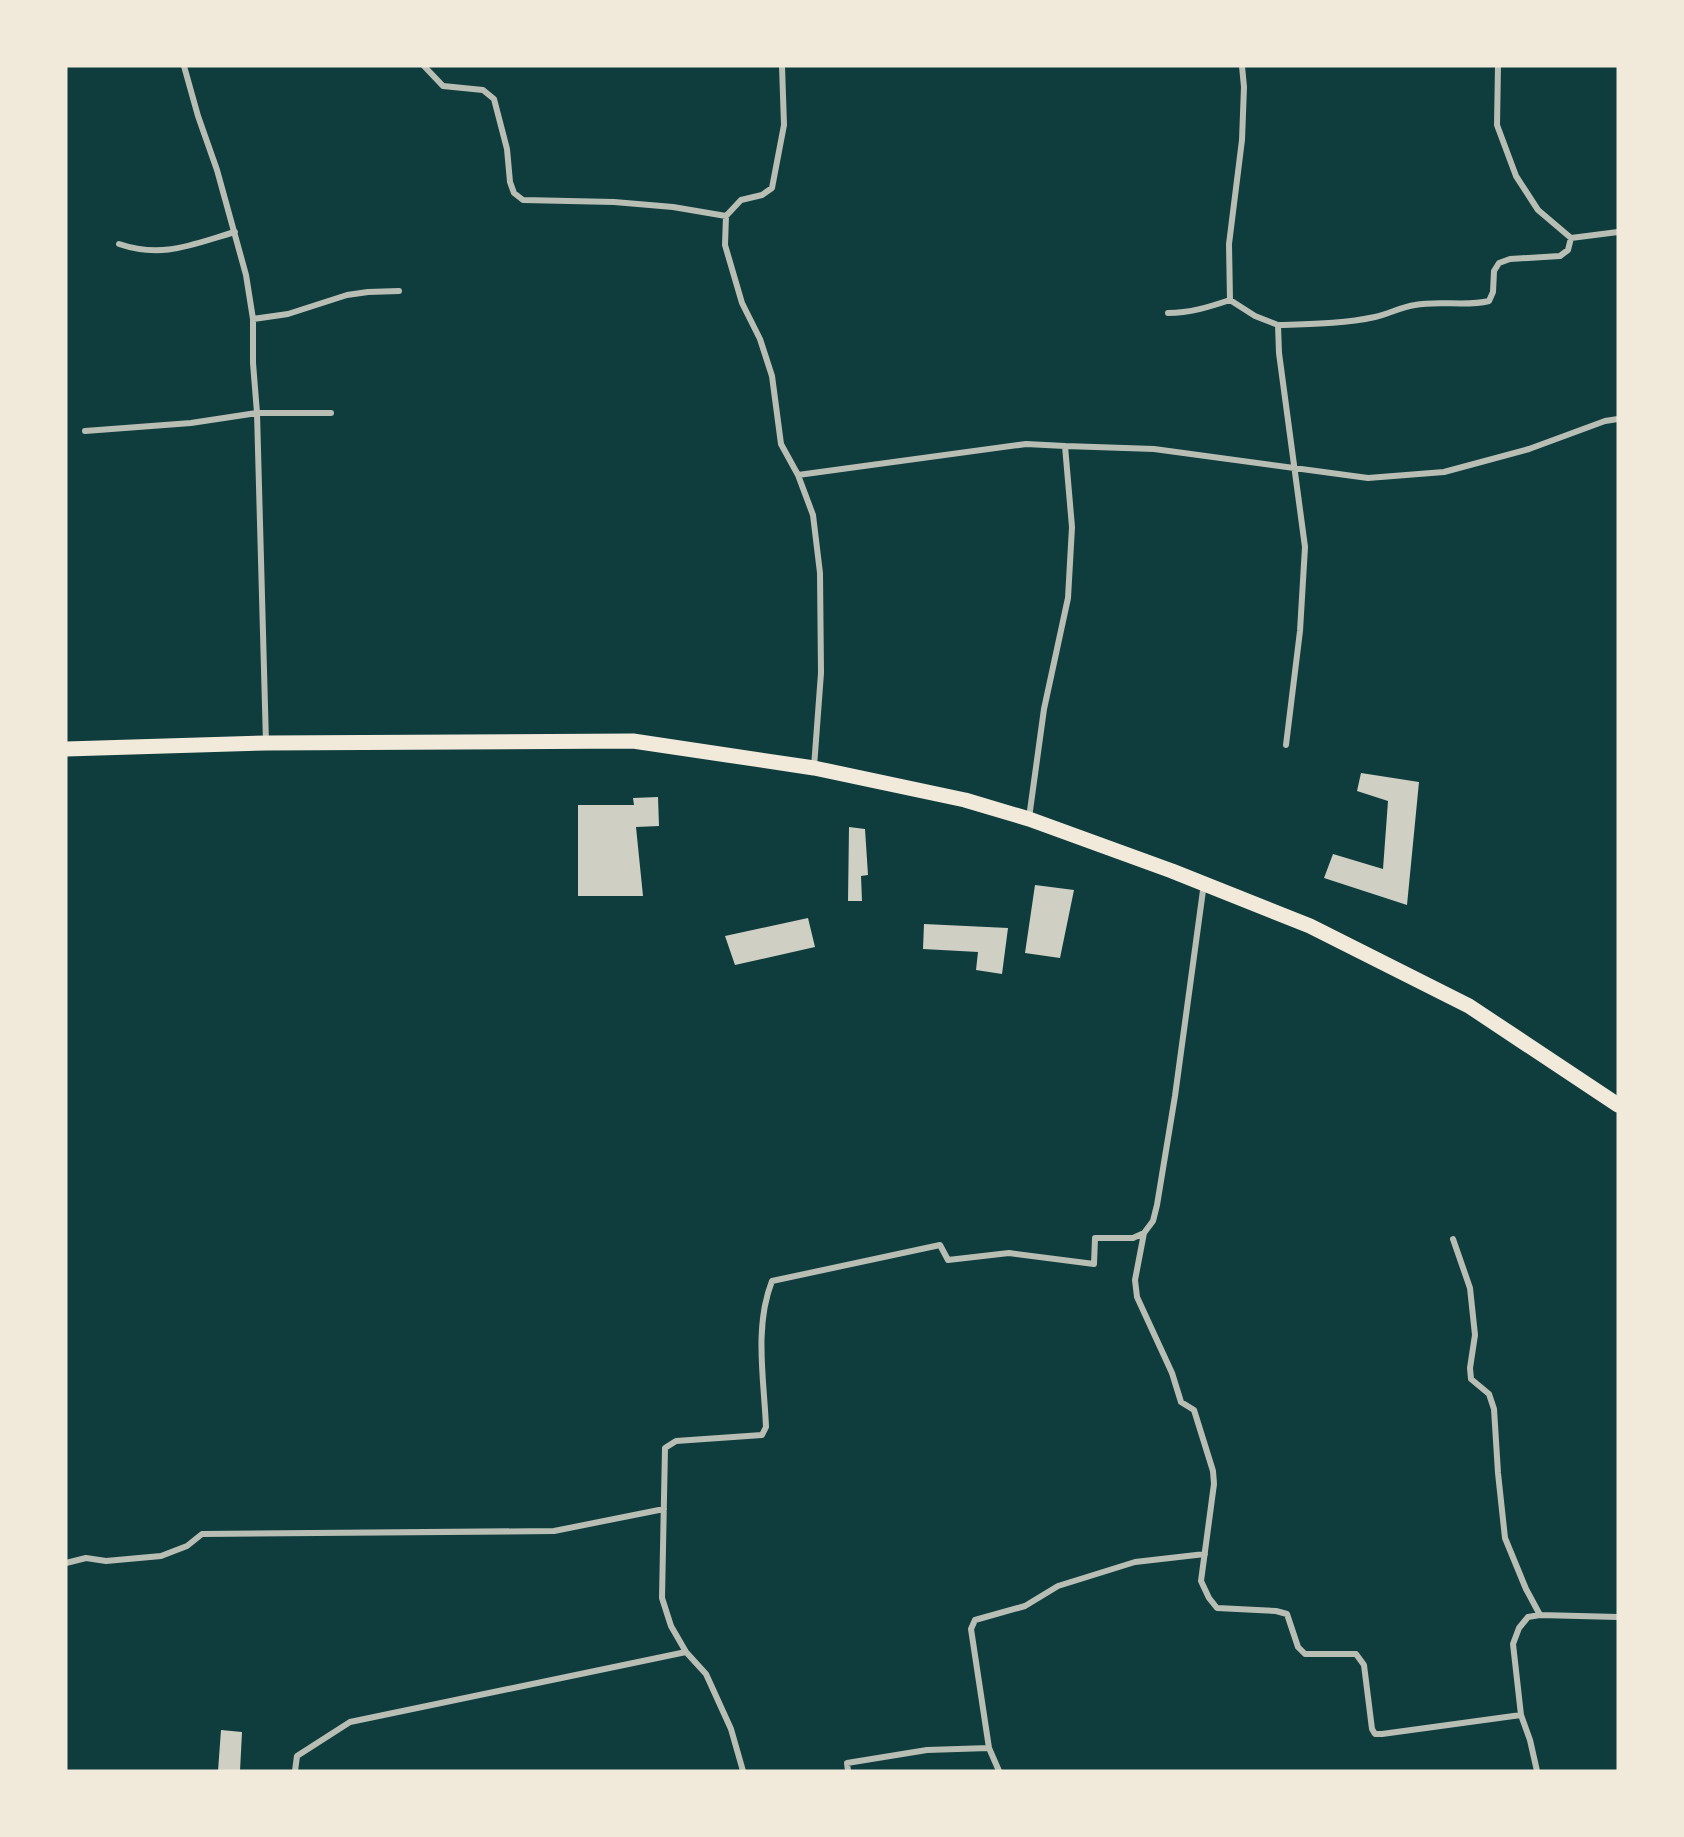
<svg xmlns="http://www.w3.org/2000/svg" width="1684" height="1837" viewBox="0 0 1684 1837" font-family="Roboto,sans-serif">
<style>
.building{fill:#cfcfc3}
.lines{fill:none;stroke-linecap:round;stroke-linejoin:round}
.minor{stroke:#b8beb3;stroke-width:6}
.primary{stroke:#f1e9da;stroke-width:15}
</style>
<rect width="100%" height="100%" fill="#0f3d3e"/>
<path class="building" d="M1361,773L1419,782L1407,905L1324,878L1333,854L1383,869L1388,801L1357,791Z
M658,797L659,826L636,827L643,896H578V805H634L633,798Z
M849,827L865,829L868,875L861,876L862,901H848Z
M1035,885L1074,890L1060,958L1025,953Z
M808,918L815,947L735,965L725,936Z
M924,924L1008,928L1002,974L976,970L978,952L923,949Z
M221,1730L242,1732L240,1771H218Z"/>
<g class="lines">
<path class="minor" d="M184,66L198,116L217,170L246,275L253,319V363L257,413L266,743
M424,66L443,86L483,90L494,99L507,149L510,182L514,193L523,200L614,202L673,207L726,216
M782,66L784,125L772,188L762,195L741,200L726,216L725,245L742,303L760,339L772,376L781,444L798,475
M1242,66L1244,87L1242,140L1229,244L1230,300L1255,316L1278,325L1279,353L1305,547L1300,631L1286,745
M1498,66L1497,125L1516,176L1538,210L1571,238
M119,244C163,259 193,244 235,232
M1168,313C1190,313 1209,307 1230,300
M253,319L288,314L347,295L368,292L399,291
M1278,325C1310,324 1343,324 1375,317C1389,314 1401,307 1415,305C1440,300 1465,307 1489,301L1493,292L1494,271L1499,263L1510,259L1560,256L1568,250L1571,238L1618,232
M85,431L191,423L257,413H331
M1065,446L1154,449L1368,478L1444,472L1529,449L1605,421L1618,419
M814,767L821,673L820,573L813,515L798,475L1026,444L1065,446L1072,527L1068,598L1044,709L1029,818
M1204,883L1175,1096L1157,1205L1153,1221L1144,1233L1135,1280L1137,1297L1172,1373L1181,1402L1194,1410L1213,1471L1214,1484L1201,1581L1209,1598L1217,1608L1276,1611L1287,1614L1298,1647L1305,1654H1356L1364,1665L1372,1729L1375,1734H1382L1521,1715
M1453,1239L1470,1288L1475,1335L1470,1368L1471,1379L1489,1394L1494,1409L1498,1473L1505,1538L1526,1589L1540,1615
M66,1563L86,1558L106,1561L161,1556L187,1546L202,1534L554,1531L664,1509
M989,1748L971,1629L975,1620L1025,1606L1058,1586L1135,1562L1205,1554
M295,1771L297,1756L350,1722L686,1652
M743,1771L731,1729L706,1674L686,1652L671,1626L662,1598L665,1448L676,1441L762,1435L766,1427C764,1379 754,1327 772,1281L940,1245L948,1260L1009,1253L1094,1264L1095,1238H1133L1144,1233
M848,1771L847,1763L927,1750L989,1748L999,1771
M1537,1771L1530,1740L1521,1715L1513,1644L1519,1628L1528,1617L1540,1615L1618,1617"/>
<path class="primary" d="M66,749L266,743L633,741L814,768L965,800L1029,819L1172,871L1310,926L1469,1006L1618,1105"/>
</g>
<rect width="1684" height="1837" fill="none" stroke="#f1e9da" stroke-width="135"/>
</svg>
